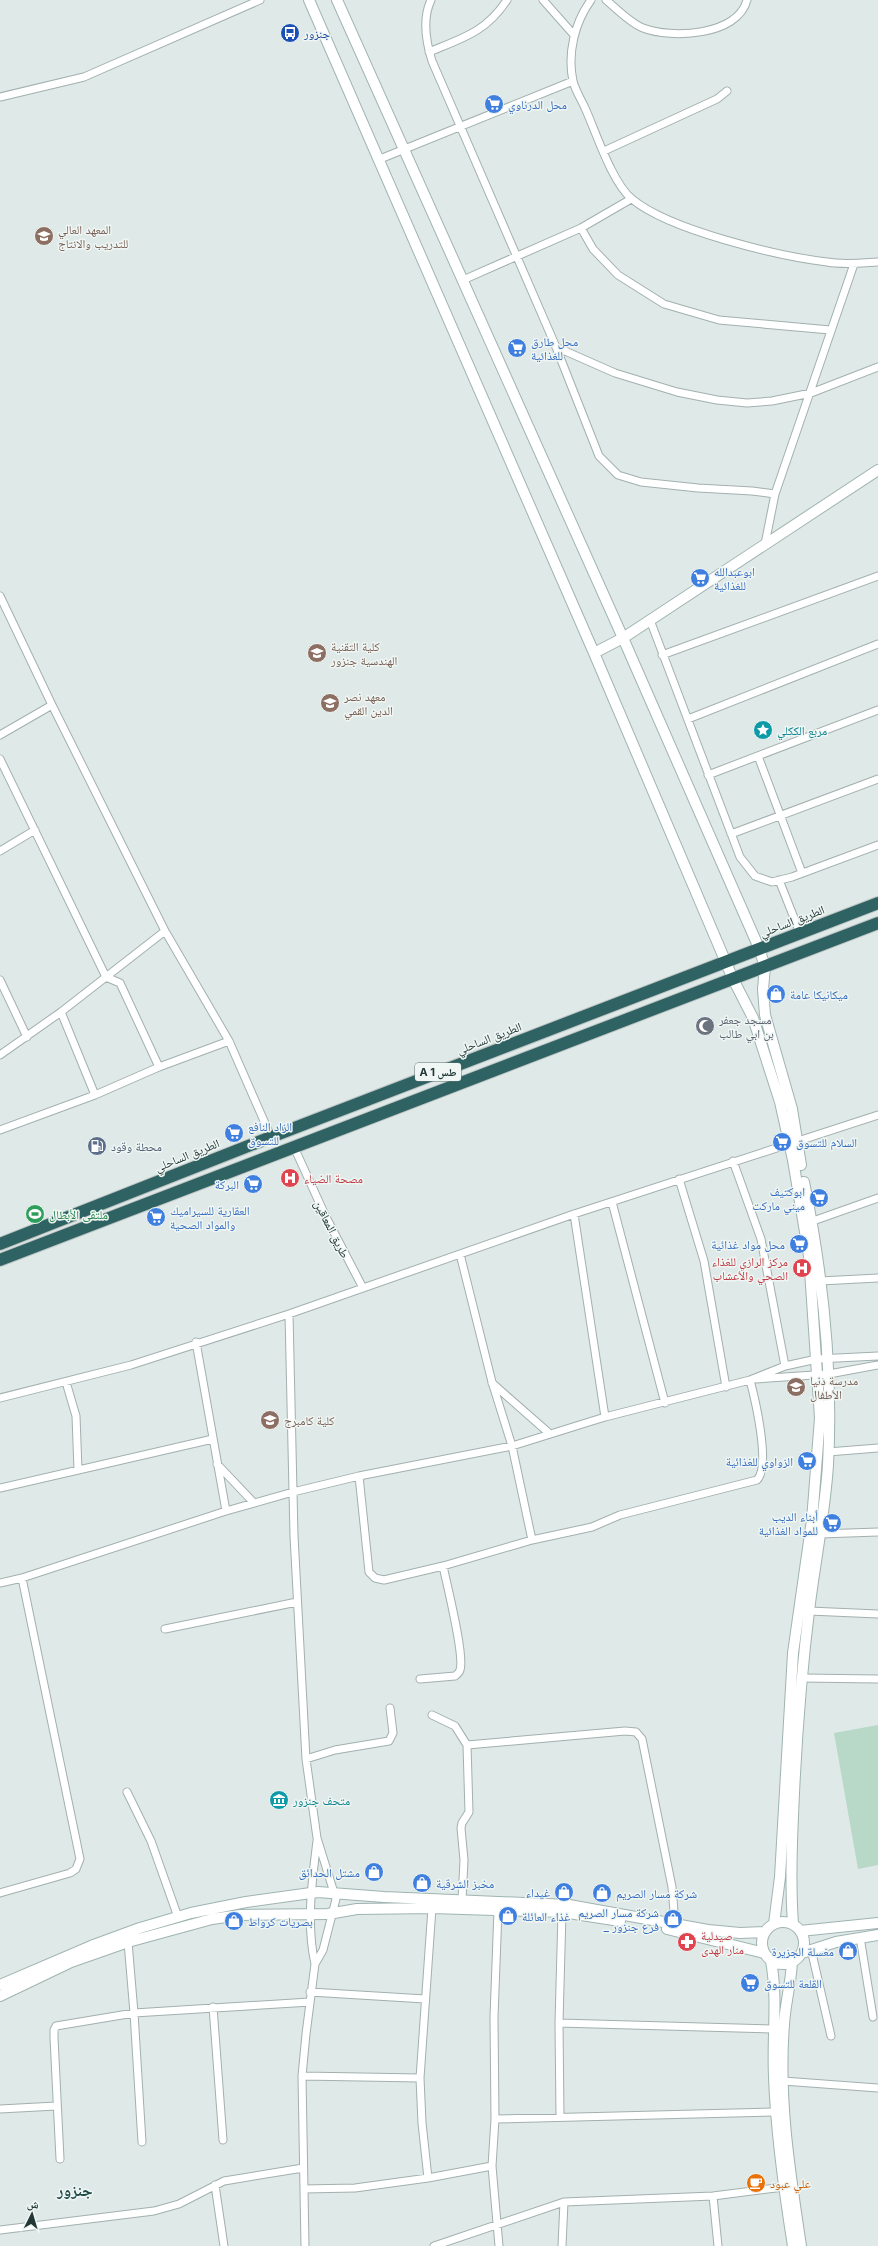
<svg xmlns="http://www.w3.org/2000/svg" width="878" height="2246" viewBox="0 0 878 2246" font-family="Inter,'Noto Naskh Arabic',sans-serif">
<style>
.green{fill:#b9d9c8}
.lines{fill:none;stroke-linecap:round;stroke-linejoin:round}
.street-casing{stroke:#a2b0af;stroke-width:9}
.secondary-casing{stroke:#9fb4b1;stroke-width:12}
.highway-casing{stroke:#bcc3c3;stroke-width:14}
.street{stroke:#fff;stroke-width:7}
.secondary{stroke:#fff;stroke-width:10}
.highway{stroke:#2f6262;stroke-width:12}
.labels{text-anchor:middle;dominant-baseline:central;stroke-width:3;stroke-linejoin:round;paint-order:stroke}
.shield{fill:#eff6f4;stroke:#5f7170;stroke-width:1}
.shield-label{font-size:11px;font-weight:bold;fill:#213837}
.transit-label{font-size:12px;fill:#164399;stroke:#eff6f4;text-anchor:start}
.shop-label{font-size:12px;fill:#366cbe;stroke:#eff6f4;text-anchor:start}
.education-label{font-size:12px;fill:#785e54;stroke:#eff6f4;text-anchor:start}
.culture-label{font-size:12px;fill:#0d838f;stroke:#eff6f4;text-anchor:start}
.street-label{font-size:12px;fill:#213837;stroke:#eff6f4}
.worship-label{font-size:12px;fill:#5b616d;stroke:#eff6f4;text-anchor:start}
.service-label{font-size:12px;fill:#4e5e75;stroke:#eff6f4;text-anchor:start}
.health-label{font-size:12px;fill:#be3a42;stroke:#eff6f4;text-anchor:start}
.leisure-label{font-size:12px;fill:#27864d;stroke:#eff6f4;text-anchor:start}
.food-label{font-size:12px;fill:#c56008;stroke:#eff6f4;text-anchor:start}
.district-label{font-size:16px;font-weight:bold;fill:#1f4947;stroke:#eff6f4}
</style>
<rect width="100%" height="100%" fill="#dfe9e7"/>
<path class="green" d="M878,1725V1865L858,1869L834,1733Z"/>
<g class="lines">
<g class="street-casing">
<path id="street" d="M431,0C422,19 426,42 432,61L556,347L599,456L618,475L641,482L698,488L752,491L775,494
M543,0L574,35
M591,0C575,22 567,53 573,81C575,90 581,99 585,108C596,132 612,183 632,199C669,230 778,256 827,262C844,265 861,263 878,262
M606,0C617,9 630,23 643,28C671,39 738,36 747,0
M429,52C463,38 486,32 507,0
M0,97L84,77L260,0
M604,151L717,99L727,91
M380,159L573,81
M581,228L593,249L618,275L664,304L719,320L830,330
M463,280L581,228L631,199
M556,347L615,373L677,392L717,400L747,403L772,401L811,393L878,367
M765,544L775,494L854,264
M0,596L52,705
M650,620L740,857L755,876L772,882L792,877L878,845
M662,655L878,576
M688,719L878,644
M0,735L52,705L165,931L229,1041L271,1137
M758,756L802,873
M0,759L106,977L120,983L159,1067L229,1041
M708,775L878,710
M731,834L878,779
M0,851L35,830
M779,880L800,933
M0,980L27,1037
M61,1012L95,1095
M0,1055L61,1012L165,931
M0,1130L95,1095L159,1067
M294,1147L325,1215L363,1288
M733,1161L761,1239L785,1366
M679,1179L704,1261L726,1387
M612,1202L665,1403
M574,1214L605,1417
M813,1221L878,1198
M460,1254L492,1382L512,1446L532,1540L592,1527L620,1515L757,1480C771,1466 755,1399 750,1380
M820,1281L878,1278
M289,1314L294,1536L306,1759L317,1838L336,1899L323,1950L315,1964L306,2034L302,2076L305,2246
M196,1342L226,1511
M756,1379L829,1374L878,1365
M66,1382L76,1416L78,1470
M492,1383L550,1434
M0,1398L131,1365L289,1314L574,1214L878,1115
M828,1452L878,1448
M217,1464L254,1503
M359,1476L369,1572L375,1578L384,1580L443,1566L532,1540
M0,1488L213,1439
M820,1534L878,1532
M0,1583L22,1578L226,1511L293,1492L359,1476L512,1446L605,1417L750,1380L785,1366L817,1359L878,1356
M809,1611L878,1614
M165,1629L297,1602
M802,1678L878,1679
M420,1679L455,1676C458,1674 459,1673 460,1670C465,1656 447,1585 443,1566
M432,1715L455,1726L467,1745L469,1812L462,1823L461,1828L464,1860L462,1900
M467,1745L625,1731L636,1732L642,1739L672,1887L675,1924
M306,1759L335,1750L389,1741L393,1733L390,1708
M127,1792L151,1841L178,1917
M0,1893L70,1873L76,1869L80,1859L22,1578
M498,1910L494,2017L495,2119L492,2166L499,2246
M860,1937L873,2017
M128,1942L134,2013L142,2142
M811,1949L831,2036
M315,1964C306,1924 312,1881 317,1841
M310,1992L425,1999
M213,2007L223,2140
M559,2023L773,2029
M302,2076L420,2078
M783,2081L878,2088
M0,2109L56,2106
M560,2116L559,2023L562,1912
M495,2119L776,2112
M60,2159L54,2038V2030L56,2026L134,2013L310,2002
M428,2178L422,2123L420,2078L432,1908
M215,2185L224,2246
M304,2189L355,2188L428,2178L492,2166
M713,2196L718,2246
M0,2230L154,2211L179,2204L224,2181L303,2168
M434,2246L564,2202L713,2196L784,2187
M562,2246L564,2202"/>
</g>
<g class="secondary-casing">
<path id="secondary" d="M309,0L594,653L733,979L753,1018L780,1102L793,1160L809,1256L820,1418L812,1520L793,1653L780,1877L774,1924
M337,0L623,638L759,948L765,967L763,989L765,1015L792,1109L801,1165
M594,653L623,638L878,470
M762 1943a21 21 0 1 1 42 0a21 21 0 1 1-42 0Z
M793,1924C790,1881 792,1837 794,1793C797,1730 802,1666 810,1603C816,1557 825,1511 828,1465C833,1370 823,1275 804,1182
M667,1929L764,1953
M800,1931L878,1923
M802,1953L836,1942L878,1935
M771,1961C778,1999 772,2038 774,2077C776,2133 784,2190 793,2246
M792,1962C791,1984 785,2004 784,2025C778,2099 790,2173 801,2246
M0,1985L91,1946L140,1928L191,1913L246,1902L318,1892L384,1897L569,1905L708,1930L740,1933L765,1932
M0,1996L71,1962L128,1942L212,1919L240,1915L328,1914L357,1909L432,1908L562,1912L620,1921"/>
</g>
<g class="highway-casing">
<path id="highway" d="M0,1244L271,1137L878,903
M0,1260L878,923"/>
</g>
<use href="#street" class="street"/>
<use href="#secondary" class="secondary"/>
<use href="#highway" class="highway"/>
</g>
<defs>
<g id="bus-disc" transform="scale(1)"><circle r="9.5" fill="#1a4fb4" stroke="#eff6f4"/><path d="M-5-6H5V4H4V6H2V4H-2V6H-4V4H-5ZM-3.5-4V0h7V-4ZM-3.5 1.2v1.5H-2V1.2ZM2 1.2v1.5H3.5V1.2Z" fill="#fff"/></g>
<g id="supermarket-disc" transform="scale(1)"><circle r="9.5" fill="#3f7fe0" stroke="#eff6f4"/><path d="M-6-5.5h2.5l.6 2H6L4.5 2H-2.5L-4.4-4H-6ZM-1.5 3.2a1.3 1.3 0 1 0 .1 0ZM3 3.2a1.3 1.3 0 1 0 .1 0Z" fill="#fff"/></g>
<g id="university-disc" transform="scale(1)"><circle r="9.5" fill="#8d6e63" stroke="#eff6f4"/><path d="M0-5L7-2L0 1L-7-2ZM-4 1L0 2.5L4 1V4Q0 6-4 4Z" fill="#fff"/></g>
<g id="sight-disc" transform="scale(1)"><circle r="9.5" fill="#0f9aa8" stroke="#eff6f4"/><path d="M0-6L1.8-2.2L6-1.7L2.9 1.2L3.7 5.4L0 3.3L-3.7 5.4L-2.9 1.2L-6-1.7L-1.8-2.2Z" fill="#fff"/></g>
<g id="shop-disc" transform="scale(1)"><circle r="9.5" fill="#3f7fe0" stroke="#eff6f4"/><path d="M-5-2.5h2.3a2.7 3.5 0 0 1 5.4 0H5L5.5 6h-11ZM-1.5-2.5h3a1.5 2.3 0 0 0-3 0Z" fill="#fff"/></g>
<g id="mosque-disc" transform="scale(1)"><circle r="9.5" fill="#6b7280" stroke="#eff6f4"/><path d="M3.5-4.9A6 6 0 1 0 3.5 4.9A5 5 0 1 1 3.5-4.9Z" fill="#fff"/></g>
<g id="fuel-disc" transform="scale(1)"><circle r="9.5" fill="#5c6f8a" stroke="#eff6f4"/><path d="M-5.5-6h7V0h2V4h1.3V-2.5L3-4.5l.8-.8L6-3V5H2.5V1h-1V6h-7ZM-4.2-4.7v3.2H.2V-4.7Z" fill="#fff"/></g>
<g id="hospital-disc" transform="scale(1)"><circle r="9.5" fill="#e0444e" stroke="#eff6f4"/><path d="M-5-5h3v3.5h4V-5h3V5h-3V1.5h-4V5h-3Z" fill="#fff"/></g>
<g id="stadium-disc" transform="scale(1)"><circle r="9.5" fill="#2e9e5b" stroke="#eff6f4"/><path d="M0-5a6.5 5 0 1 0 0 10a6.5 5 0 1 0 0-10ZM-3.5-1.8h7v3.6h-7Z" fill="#fff"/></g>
<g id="school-disc" transform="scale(1)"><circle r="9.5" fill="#8d6e63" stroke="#eff6f4"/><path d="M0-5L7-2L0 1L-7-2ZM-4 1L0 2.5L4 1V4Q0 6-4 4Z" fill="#fff"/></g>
<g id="museum-disc" transform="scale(1)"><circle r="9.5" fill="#0f9aa8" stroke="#eff6f4"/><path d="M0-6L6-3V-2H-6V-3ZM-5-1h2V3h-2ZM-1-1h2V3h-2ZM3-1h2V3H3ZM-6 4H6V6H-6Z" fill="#fff"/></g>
<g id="pharmacy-disc" transform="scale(1)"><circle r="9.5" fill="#e0444e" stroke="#eff6f4"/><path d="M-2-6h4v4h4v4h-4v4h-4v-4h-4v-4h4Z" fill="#fff"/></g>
<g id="cafe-disc" transform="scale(1)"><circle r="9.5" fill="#e8710a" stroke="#eff6f4"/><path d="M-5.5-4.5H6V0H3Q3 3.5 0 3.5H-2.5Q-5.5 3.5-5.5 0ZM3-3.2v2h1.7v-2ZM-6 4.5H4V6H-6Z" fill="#fff"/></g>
</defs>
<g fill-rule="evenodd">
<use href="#bus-disc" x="290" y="33"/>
<use href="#supermarket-disc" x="494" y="104"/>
<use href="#university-disc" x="44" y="236"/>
<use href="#supermarket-disc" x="517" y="348"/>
<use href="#supermarket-disc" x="700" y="578"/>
<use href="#university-disc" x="317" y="653"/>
<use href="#university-disc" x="330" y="703"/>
<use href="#sight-disc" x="763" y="730"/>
<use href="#shop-disc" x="776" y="994"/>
<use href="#mosque-disc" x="705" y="1026"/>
<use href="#supermarket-disc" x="234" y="1133"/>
<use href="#supermarket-disc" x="782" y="1142"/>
<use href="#fuel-disc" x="97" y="1146"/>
<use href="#hospital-disc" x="290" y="1178"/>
<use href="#supermarket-disc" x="253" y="1184"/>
<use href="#supermarket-disc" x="819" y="1198"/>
<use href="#stadium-disc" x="35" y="1214"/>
<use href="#supermarket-disc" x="156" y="1217"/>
<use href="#supermarket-disc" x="799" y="1244"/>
<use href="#hospital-disc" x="802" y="1268"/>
<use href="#school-disc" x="796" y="1387"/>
<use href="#university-disc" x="270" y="1420"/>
<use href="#supermarket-disc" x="807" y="1461"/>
<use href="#supermarket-disc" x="832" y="1523"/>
<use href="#museum-disc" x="279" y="1800"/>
<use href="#shop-disc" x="374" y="1872"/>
<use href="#shop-disc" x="422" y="1883"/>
<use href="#shop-disc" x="564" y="1892"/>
<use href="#shop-disc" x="602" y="1893"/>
<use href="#shop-disc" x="508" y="1916"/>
<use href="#shop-disc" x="673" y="1919"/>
<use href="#shop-disc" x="234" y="1921"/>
<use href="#pharmacy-disc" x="687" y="1942"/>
<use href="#shop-disc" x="848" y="1951"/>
<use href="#supermarket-disc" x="750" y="1983"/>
<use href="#cafe-disc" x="756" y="2183"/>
</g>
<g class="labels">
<rect class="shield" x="415" y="1063" width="46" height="18" rx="3"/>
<g class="shield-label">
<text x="438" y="1072">A 1 طس</text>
</g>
<g class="transit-label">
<text x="304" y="33">جنزور</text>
</g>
<g class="shop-label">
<text x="508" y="104">محل الدرناوي</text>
<text x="531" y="341">محل طارق<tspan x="531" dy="14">للغذائية</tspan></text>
<text x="714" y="571">ابوعبدالله<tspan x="714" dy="14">للغذائية</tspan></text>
<text x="790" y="994">ميكانيكا عامة</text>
<text x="248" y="1126">الزاد النافع<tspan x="248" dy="14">للتسوق</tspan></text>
<text x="796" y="1142">السلام للتسوق</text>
<text x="239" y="1184" text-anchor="end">البركة</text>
<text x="805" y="1191" text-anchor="end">ابوكتيف<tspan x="805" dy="14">ميني ماركت</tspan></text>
<text x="170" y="1210">العقارية للسيراميك<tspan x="170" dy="14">والمواد الصحية</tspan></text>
<text x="785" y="1244" text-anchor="end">محل مواد غذائية</text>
<text x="793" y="1461" text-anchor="end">الزواوي للغذائية</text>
<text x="818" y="1516" text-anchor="end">أبناء الديب<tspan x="818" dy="14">للمواد الغذائية</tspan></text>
<text x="360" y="1872" text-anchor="end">مشتل الحدائق</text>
<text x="436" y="1883">مخبز الشرقية</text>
<text x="550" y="1892" text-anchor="end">غيداء</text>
<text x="616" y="1893">شركة مسار الصريم</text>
<text x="659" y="1912" text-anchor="end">شركة مسار الصريم<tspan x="659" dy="14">_ فرع جنزور</tspan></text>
<text x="522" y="1916">غذاء العائلة</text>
<text x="248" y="1921">بصريات كرواط</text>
<text x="834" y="1951" text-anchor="end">مغسلة الجزيرة</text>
<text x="764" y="1983">القلعة للتسوق</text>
</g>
<g class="education-label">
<text x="58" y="229">المعهد العالي<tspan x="58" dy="14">للتدريب والانتاج</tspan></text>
<text x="331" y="646">كلية التقنية<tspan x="331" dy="14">الهندسية جنزور</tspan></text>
<text x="344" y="696">معهد نصر<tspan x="344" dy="14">الدين القمي</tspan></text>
<text x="810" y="1380">مدرسة دنيا<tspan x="810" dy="14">الأطفال</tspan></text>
<text x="284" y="1420">كلية كامبرج</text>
</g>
<g class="culture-label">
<text x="777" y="730">مربع الككلي</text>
<text x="293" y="1800">متحف جنزور</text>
</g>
<g class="street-label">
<text transform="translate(792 921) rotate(-21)">الطريق الساحلي</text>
<text transform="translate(489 1038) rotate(-21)">الطريق الساحلي</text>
<text transform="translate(187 1155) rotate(-22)">الطريق الساحلي</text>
<text transform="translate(332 1229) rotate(63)">طريق المعاقين</text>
</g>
<g class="worship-label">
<text x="719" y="1019">مسجد جعفر<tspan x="719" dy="14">بن ابي طالب</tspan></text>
</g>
<g class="service-label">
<text x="111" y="1146">محطة وقود</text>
</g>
<g class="health-label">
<text x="304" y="1178">مصحة الضياء</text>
<text x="788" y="1261" text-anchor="end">مركز الرازي للغذاء<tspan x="788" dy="14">الصحي والأعشاب</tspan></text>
<text x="701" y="1935">صيدلية<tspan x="701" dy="14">منار الهدى</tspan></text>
</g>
<g class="leisure-label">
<text x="49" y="1214">ملتقى الأبطال</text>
</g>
<g class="food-label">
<text x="770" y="2183">علي عبود</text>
</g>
<g class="district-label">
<text x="75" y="2190">جنزور</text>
</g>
</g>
<g transform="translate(32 2214) rotate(5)" stroke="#eff6f4" stroke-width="3" paint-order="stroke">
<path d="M0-3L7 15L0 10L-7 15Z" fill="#213837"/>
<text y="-6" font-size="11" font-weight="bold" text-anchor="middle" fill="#213837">ش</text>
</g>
</svg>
